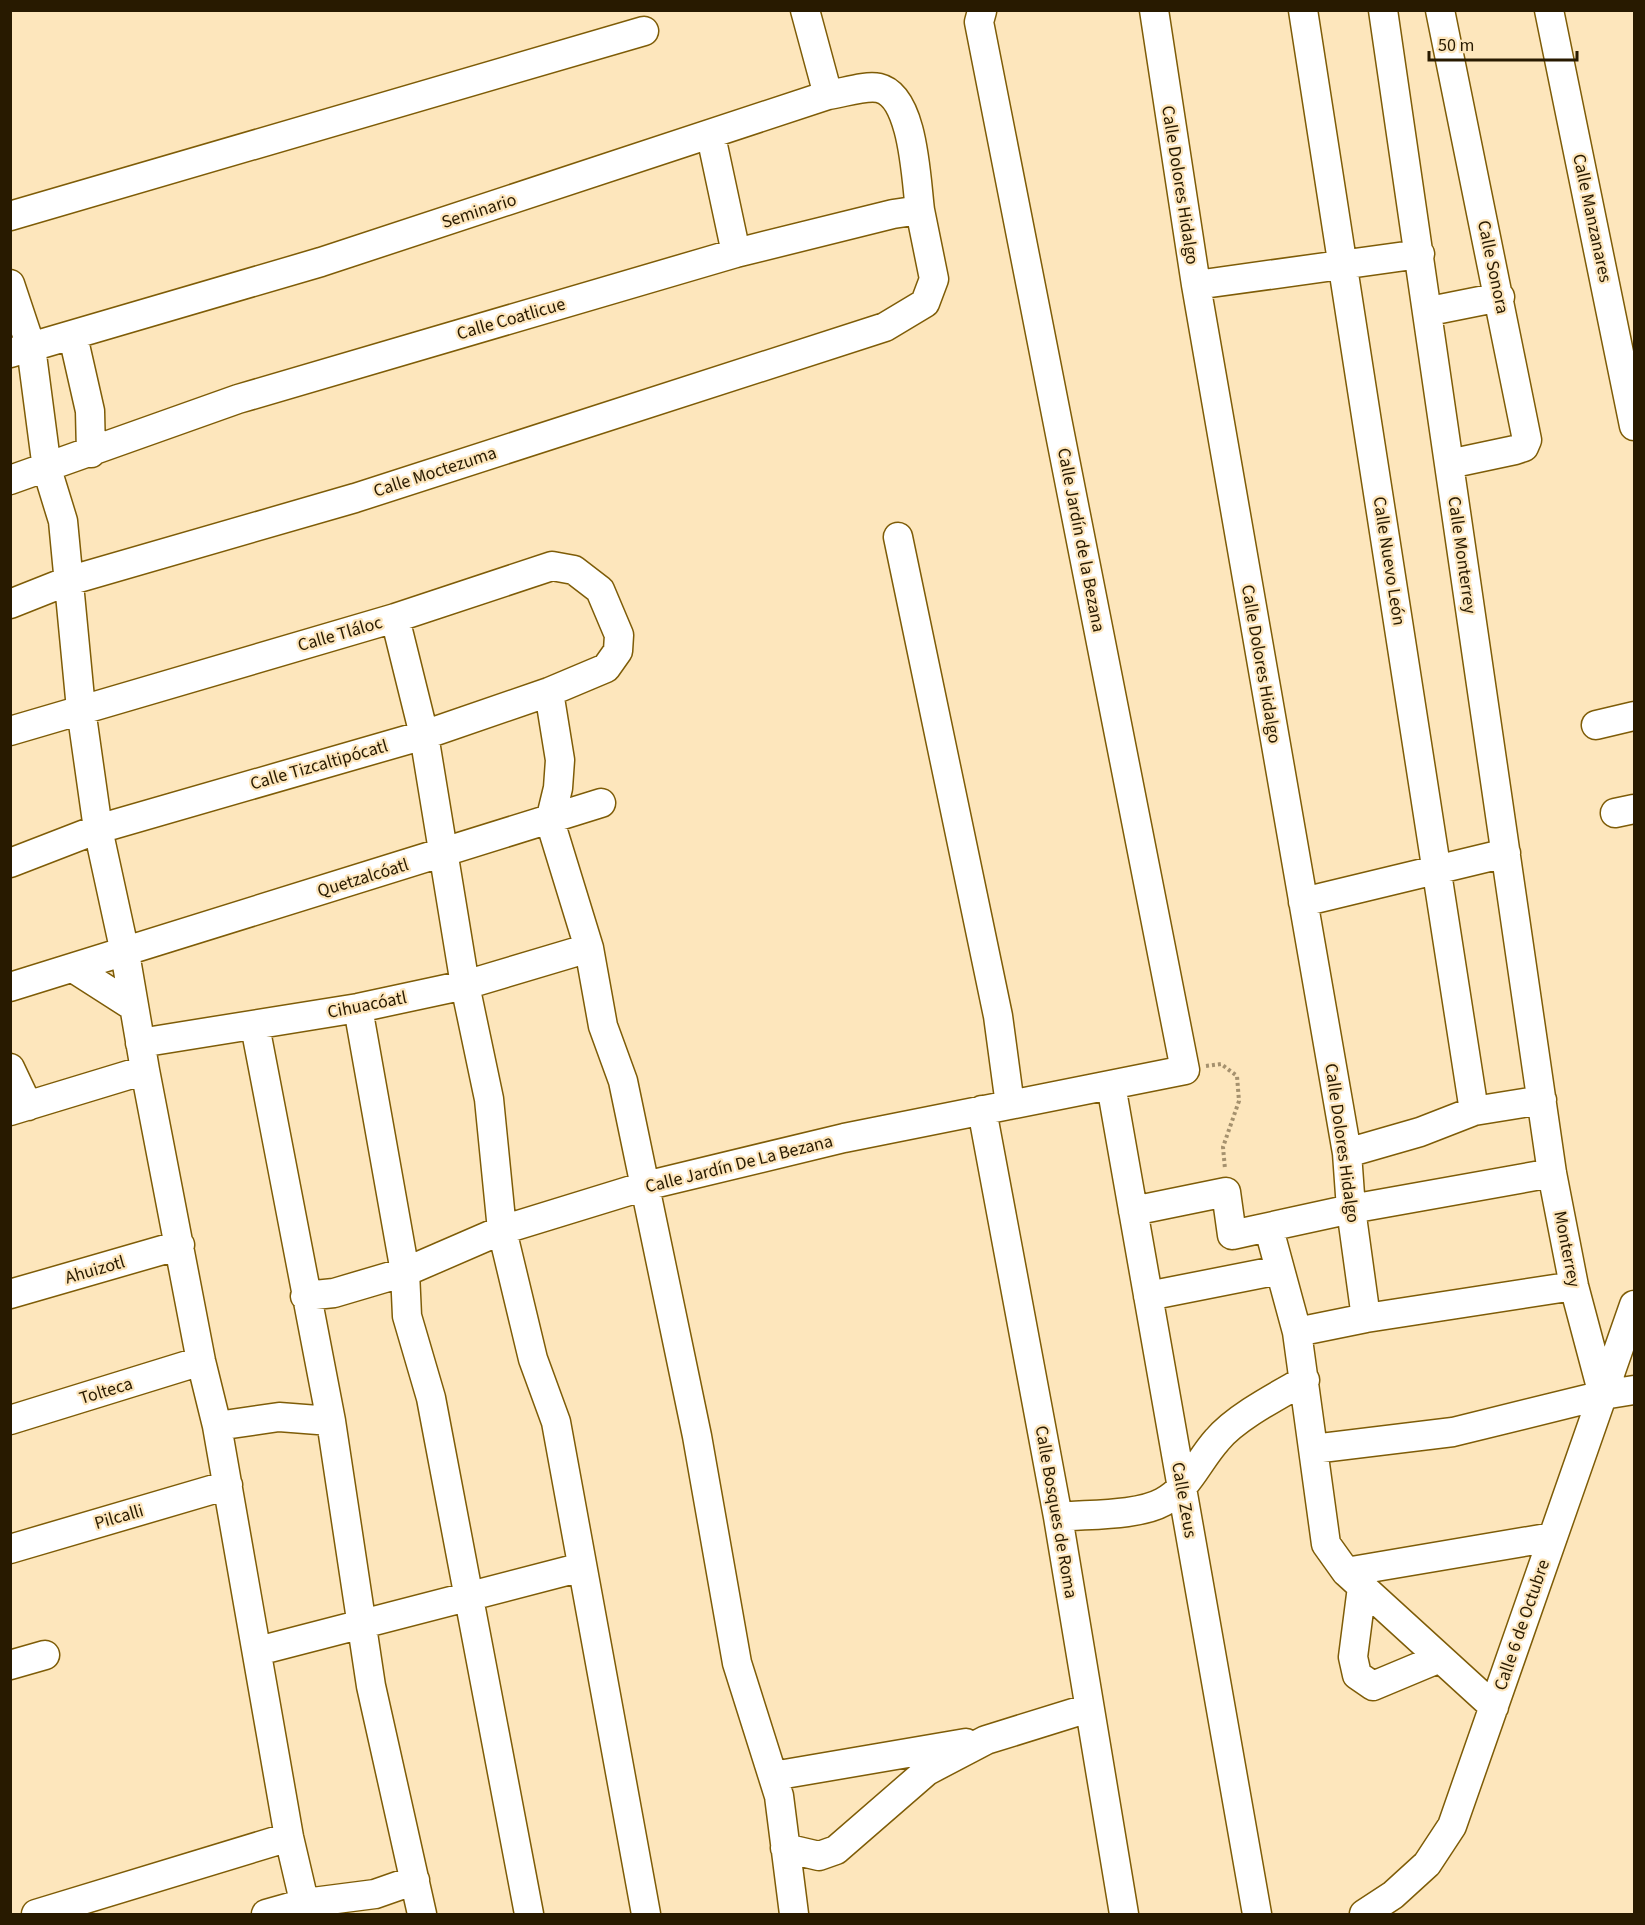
<svg xmlns="http://www.w3.org/2000/svg" width="1645" height="1925" viewBox="0 0 1645 1925" font-family="'Source Sans 3',sans-serif">
<style>
.lines{fill:none;stroke-linecap:round;stroke-linejoin:round}
.minor-casing{stroke:#7e5c07;stroke-width:31}
.path{stroke:#a5916e;stroke-width:4;stroke-dasharray:3 3;stroke-linecap:butt}
.minor{stroke:#fff;stroke-width:28}
.labels{text-anchor:middle;dominant-baseline:central;stroke-width:4.5;stroke-linejoin:round;paint-order:stroke}
.street-label{font-size:18px;fill:#281a00;stroke:#fde6bc}
</style>
<rect width="100%" height="100%" fill="#fde6bc"/>
<g class="lines">
<g class="minor-casing">
<path id="minor" d="M805,10L828,95
M1154,10L1196,285L1347,1153L1351,1209L1366,1318
M1303,10L1474,1111
M1383,10C1442,397 1497,785 1552,1173L1574,1286L1603,1395
M1440,10L1527,440L1524,447L1515,450L1449,464
M1549,10L1634,426
M711,136L736,253
M10,216L644,31
M10,284L31,347L47,469L63,521L81,709L98,829L125,953L145,1070L201,1361L217,1426L289,1837L307,1914
M1196,285L1420,254
M1430,311L1500,297
M73,336L90,411L91,453
M10,353L321,262L828,95C843,93 865,85 879,88C914,96 916,180 920,210L893,214L736,253L238,399L10,480
M898,537L998,1016L1010,1105
M10,604L68,581L355,498L885,327L925,303L934,279L920,210
M395,618L424,735L465,985L489,1099L502,1230L533,1359L556,1422L646,1914
M549,692L560,760L558,788L550,821L589,948L603,1026L623,1081L697,1436L737,1663L779,1796L794,1914
M1596,725L1634,716
M10,731L395,618L552,566L574,570L600,590L619,635L618,651L606,668L549,692L424,735L98,829L10,863
M1615,813L1634,809
M1303,902L1506,853
M73,968L134,1007
M10,987L601,803
M358,1008L405,1272L407,1316L431,1398L529,1914
M255,1026L331,1421L371,1686L422,1914
M140,1043L358,1008L465,985L589,948
M10,1068L28,1106
M1111,1085L1257,1914
M982,1110L1058,1517L1124,1914
M10,1111L145,1070
M1347,1153L1420,1132L1474,1111L1542,1100
M1133,1211L1226,1192L1232,1235L1351,1209L1552,1173
M1269,1229L1297,1332L1326,1544L1346,1572L1494,1707
M10,1294L180,1245
M305,1296L334,1293L405,1272L502,1230L645,1186L844,1138L1185,1070L979,22L982,11
M1148,1296L1280,1270
M1297,1332L1366,1318L1574,1286
M10,1420L201,1361
M217,1426L279,1417L331,1421
M1313,1449L1453,1432L1603,1395L1634,1390
M1058,1517C1087,1514 1138,1516 1163,1502C1189,1488 1198,1461 1217,1440C1236,1417 1279,1395 1305,1380
M10,1549L228,1485
M1346,1572L1553,1537
M1362,1587L1353,1657L1357,1675L1373,1686L1440,1658
M258,1651L582,1567
M10,1665L45,1655
M773,1776L966,1743
M785,1848L819,1856L836,1850L927,1771L986,1740L1089,1708
M36,1914L289,1837
M266,1914L305,1903L375,1894L415,1880
M1364,1914L1393,1895L1427,1864L1452,1826L1634,1305"/>
</g>
<path class="path" d="M1206,1066L1221,1064L1237,1076L1239,1101L1223,1147L1225,1169"/>
<use href="#minor" class="minor"/>
</g>
<g class="labels">
<g class="street-label">
<text transform="translate(1180 185) rotate(81)">Calle Dolores Hidalgo</text>
<text transform="translate(479 211) rotate(-18)">Seminario</text>
<text transform="translate(1592 218) rotate(78)">Calle Manzanares</text>
<text transform="translate(1493 267) rotate(78)">Calle Sonora</text>
<text transform="translate(511 319) rotate(-16)">Calle Coatlicue</text>
<text transform="translate(435 472) rotate(-18)">Calle Moctezuma</text>
<text transform="translate(1081 540) rotate(79)">Calle Jardín de la Bezana</text>
<text transform="translate(1462 555) rotate(82)">Calle Monterrey</text>
<text transform="translate(1389 561) rotate(81)">Calle Nuevo León</text>
<text transform="translate(340 634) rotate(-16)">Calle Tláloc</text>
<text transform="translate(1261 664) rotate(80)">Calle Dolores Hidalgo</text>
<text transform="translate(319 765) rotate(-16)">Calle Tizcaltipócatl</text>
<text transform="translate(363 878) rotate(-17)">Quetzalcóatl</text>
<text transform="translate(367 1005) rotate(-11)">Cihuacóatl</text>
<text transform="translate(1342 1143) rotate(82)">Calle Dolores Hidalgo</text>
<text transform="translate(739 1164) rotate(-14)">Calle Jardín De La Bezana</text>
<text transform="translate(1567 1249) rotate(79)">Monterrey</text>
<text transform="translate(95 1270) rotate(-16)">Ahuizotl</text>
<text transform="translate(106 1391) rotate(-17)">Tolteca</text>
<text transform="translate(1184 1500) rotate(80)">Calle Zeus</text>
<text transform="translate(1056 1512) rotate(80)">Calle Bosques de Roma</text>
<text transform="translate(119 1517) rotate(-16)">Pilcalli</text>
<text transform="translate(1522 1625) rotate(-71)">Calle 6 de Octubre</text>
</g>
</g>
<rect width="1645" height="1925" fill="none" stroke="#281a00" stroke-width="24"/>
<path d="M1429 51v9h148v-9" fill="none" stroke="#281a00" stroke-width="3"/>
<text x="1438" y="51" font-size="18" fill="#281a00" stroke="#fde6bc" stroke-width="4.5" paint-order="stroke">50 m</text>
</svg>
